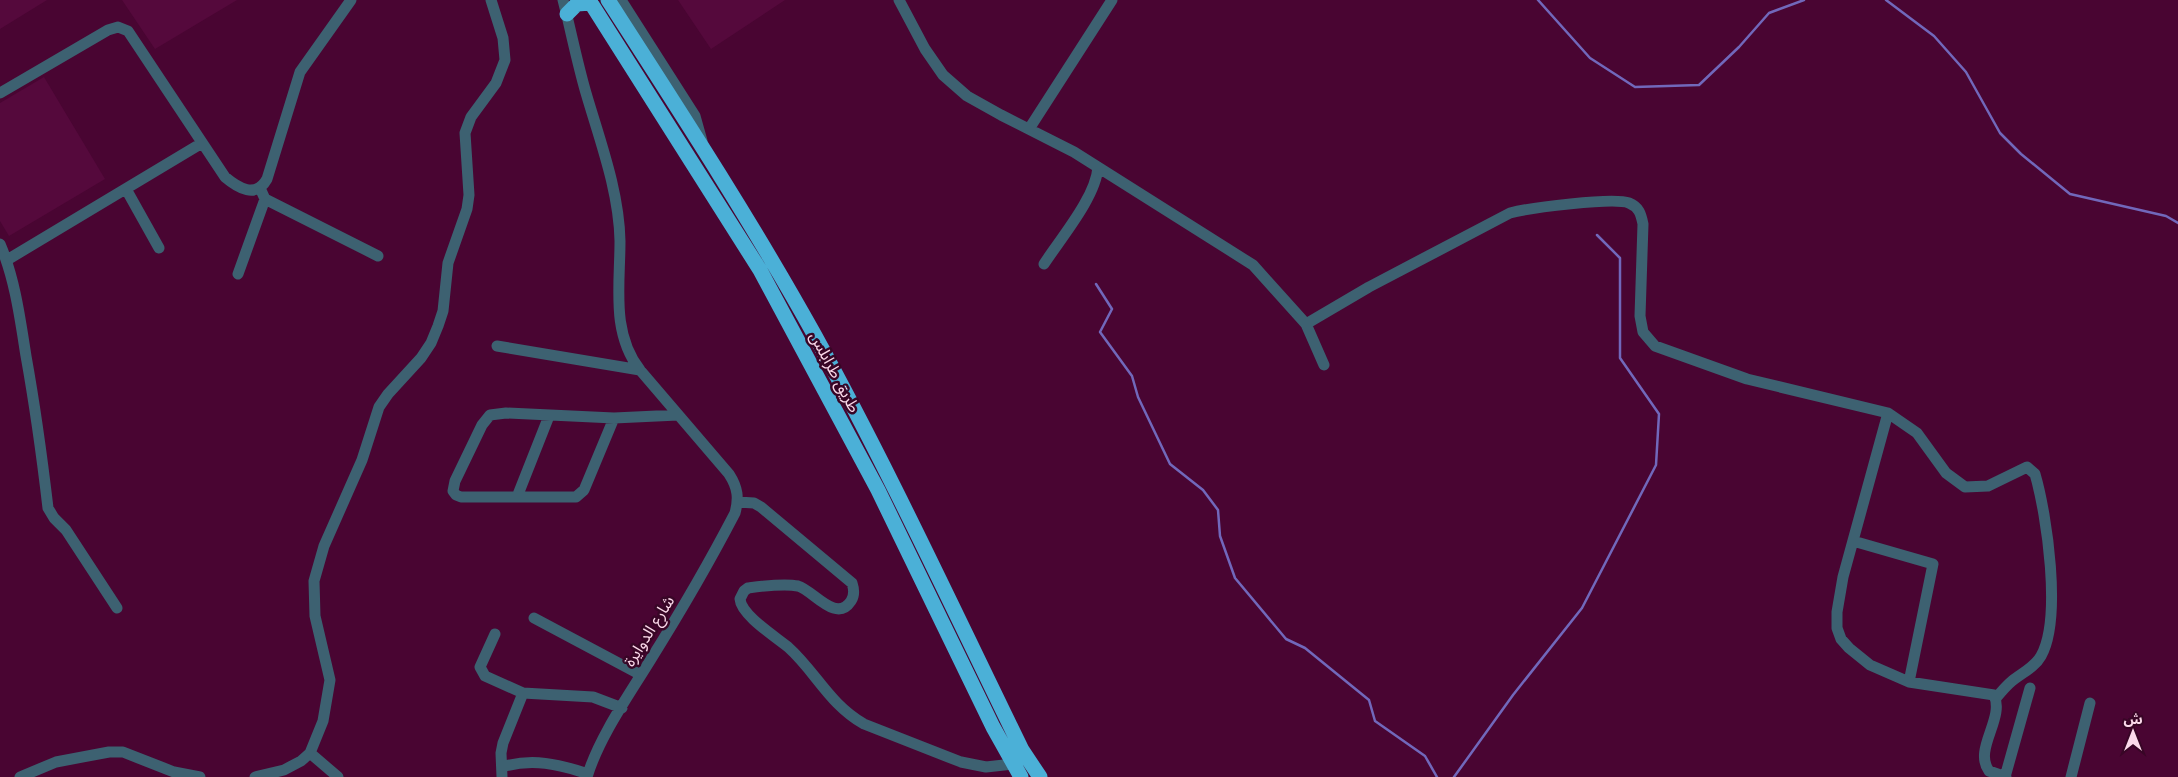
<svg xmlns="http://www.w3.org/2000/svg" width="2178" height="777" viewBox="0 0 2178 777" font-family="'DM Sans','Noto Sans Arabic',sans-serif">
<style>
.built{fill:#55093c}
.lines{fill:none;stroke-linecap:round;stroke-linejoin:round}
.stream{stroke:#7168bb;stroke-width:2.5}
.minor{stroke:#3d6171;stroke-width:11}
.highway{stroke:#4bb0d7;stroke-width:15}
.labels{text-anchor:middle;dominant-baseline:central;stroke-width:5;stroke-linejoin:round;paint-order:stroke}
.street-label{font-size:16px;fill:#fbd9ea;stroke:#380626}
</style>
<rect width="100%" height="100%" fill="#490532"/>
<path class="built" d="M0,0H47L0,29Z
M122,0H237L155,49Z
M678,0H785L711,49Z
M44,77L105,179L9,236L0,221V103Z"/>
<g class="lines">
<path class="stream" d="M1538,0L1590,58L1635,87L1699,85L1739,47L1769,13L1804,0
M1886,0L1934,36L1966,72L2000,133L2021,154L2070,194L2166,216L2178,223
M1096,284L1112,309L1100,332L1132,376L1138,397L1170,464L1203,490L1218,510L1220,536L1235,578L1286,639L1305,648L1369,700L1375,721L1425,756L1437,777
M1454,777L1513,695L1582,608L1656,465L1659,414L1620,358V258L1597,235"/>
<path class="minor" d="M563,0C571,31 577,62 586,93C600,141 619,191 620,241C620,286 611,333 640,370L729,474C738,488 739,498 735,513C709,563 681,611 651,659C629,695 599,737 587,777
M621,0L695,116L702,141
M899,0L925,49L943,75L967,96L1001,115L1074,152L1253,265L1306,324L1324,365
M0,93L108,30L118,27L128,31L225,177C238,188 256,199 267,179L300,72L351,0
M1029,129L1112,0
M260,188L265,199L378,256
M126,189L159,248
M0,244C15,279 20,318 26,356C35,406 42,457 48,508L54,518L66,530L117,608
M7,260L202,143
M1044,264C1061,238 1096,197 1098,167
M238,274L265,199
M1306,324L1369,287L1510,213C1529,208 1613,197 1629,203C1639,207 1641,214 1643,224L1640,316L1643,332L1655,346L1747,379L1888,413L1843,577L1837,612V628L1841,639L1849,648L1870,665L1909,682L1994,695C2005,719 1973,749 1989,771L2006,777
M497,346L640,370
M1888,413L1917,433L1946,473L1965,487L1988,486L2027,467L2035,474C2047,515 2062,619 2041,656C2035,667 2022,673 2012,681C2006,686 2001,692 1996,698
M614,418L584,490L576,497H461L456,495L453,491L455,481L482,425L490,415L506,413L614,418L678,415
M517,497L549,416
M738,502L754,503L761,507L852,583C854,589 855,595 851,601C836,624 813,590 798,586C784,583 763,586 748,588L744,591L740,599C741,615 776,637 788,647C816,672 829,704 864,724L961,762L986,767L1013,764
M1853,541L1933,564L1909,682
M534,618L641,675
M495,634L480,667L485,676L523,693L593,697L622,708
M310,753L338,777
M502,767C532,758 559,764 588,774
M20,777L56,762L109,752H123L174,772L200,777
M255,777L284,770L301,761L310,753L323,721L330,680L315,616L314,581L324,546L362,460L379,407L388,394L421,358L431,343L438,326L443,311L448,263L467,209L469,195L465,133L471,117L496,83L505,60L503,38L491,0
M502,777L501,753L503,743L523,693
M2005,777L2030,688
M2071,777L2090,703"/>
<path class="highway" d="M589,0L760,270L878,490L993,727L1021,777
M608,0C679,110 750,219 814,334C889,470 954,611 1022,750L1040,777
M567,14L577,4L591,3"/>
</g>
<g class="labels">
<g class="street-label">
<text transform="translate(835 372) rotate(62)">طريق طرابلس</text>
<text transform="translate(649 631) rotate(-58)">شارع الدوايرة</text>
</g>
</g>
<g transform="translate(2133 732)" stroke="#380626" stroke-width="4" paint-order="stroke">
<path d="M0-4L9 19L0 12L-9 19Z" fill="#fbd9ea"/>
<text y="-8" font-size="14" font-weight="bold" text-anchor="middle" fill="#fbd9ea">ش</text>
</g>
</svg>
